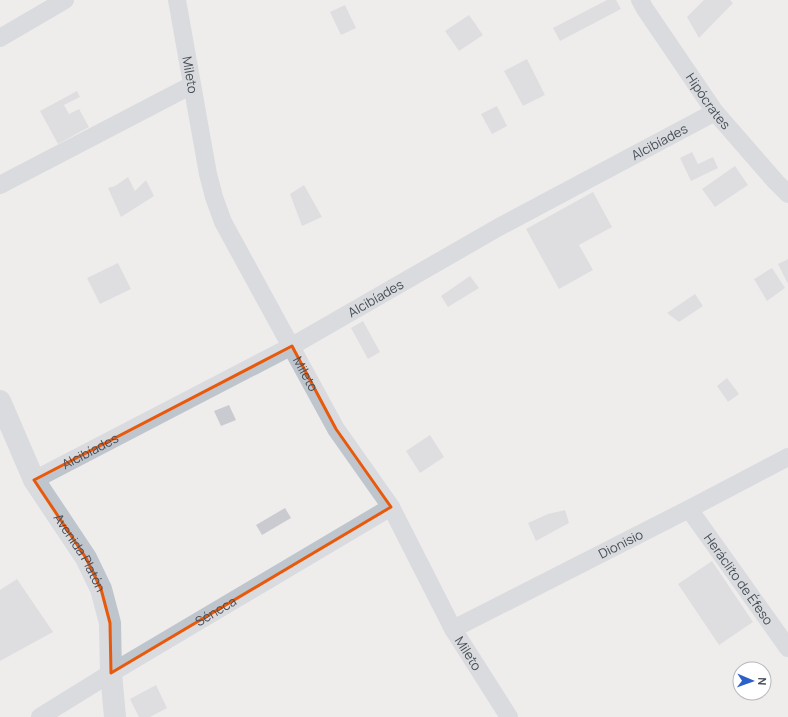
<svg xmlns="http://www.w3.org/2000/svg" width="788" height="717" viewBox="0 0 788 717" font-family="Manrope,sans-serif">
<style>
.building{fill:#cacbd0}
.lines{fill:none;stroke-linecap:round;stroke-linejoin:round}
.minor{stroke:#bfc5cd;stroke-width:18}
.tertiary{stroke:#bfc5cd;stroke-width:22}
.marked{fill:none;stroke:#e8590c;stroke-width:3;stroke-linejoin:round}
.labels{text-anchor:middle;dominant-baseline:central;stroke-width:3;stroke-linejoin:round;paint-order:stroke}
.street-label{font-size:13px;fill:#474e57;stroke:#fff}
</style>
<rect width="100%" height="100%" fill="#efecec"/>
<path class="building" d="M607,0H616L621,9L560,41L553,28Z
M704,0H730L733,3L699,38L687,17Z
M345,5L356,28L341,35L330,12Z
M469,15L483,35L459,51L445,31Z
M527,59L545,95L523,106L504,71Z
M77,91L80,97L64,105L69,114L79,109L89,127L58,144L40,111Z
M497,106L507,126L492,134L481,114Z
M692,152L698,164L713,157L718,168L691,181L680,158Z
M735,166L748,185L715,207L702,189Z
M128,177L135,191L146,180L154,196L121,217L108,188L115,186Z
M304,185L322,217L302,226L290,194Z
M593,192L612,227L579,245L593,270L559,289L526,229Z
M788,259V284L778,264Z
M118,263L131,289L100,304L87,278Z
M772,268L785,288L767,301L754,279Z
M470,276L479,288L448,307L441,296Z
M695,294L703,306L679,322L667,313Z
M363,321L380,352L368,359L351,328Z
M727,378L739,394L728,402L717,386Z
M229,405L236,420L221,426L214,411Z
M430,435L444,457L420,473L406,451Z
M285,508L291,518L262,535L256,525Z
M565,510L569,523L536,541L528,523L548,514Z
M712,561L753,622L719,645L678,584Z
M17,579L53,632L0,661V590Z
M156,685L167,708L150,717H139L130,699Z"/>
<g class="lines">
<g class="minor">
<path id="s1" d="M177,0L208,174L214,197L223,222L336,429L391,507L453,629L509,717"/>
<path id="s2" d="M640,0L645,9L715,112L776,182L788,194"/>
<path d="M0,38L65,0"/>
<path d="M0,185L192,85"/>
<path id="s3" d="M34,480L292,346L499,227L715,112"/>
<path id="s4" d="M689,509L788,648"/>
<path id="s5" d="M453,629L689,509L788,457"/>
<path id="s6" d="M40,717L111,673L391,507"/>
</g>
<path class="tertiary" id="s7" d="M0,401L34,480L86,558L101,589L110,623L111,673L115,717"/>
</g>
<path d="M0 0H788V717H0ZM292,346L336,429L391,507L111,673L110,623L101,589L86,558L34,480Z" fill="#efecec" fill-opacity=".55" fill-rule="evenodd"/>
<path class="marked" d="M292,346L336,429L391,507L111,673L110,623L101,589L86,558L34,480Z"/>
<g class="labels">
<g class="street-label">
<text stroke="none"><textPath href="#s1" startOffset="76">Mileto</textPath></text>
<text stroke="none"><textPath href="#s2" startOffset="122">Hipócrates</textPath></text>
<text stroke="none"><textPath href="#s3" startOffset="711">Alcibíades</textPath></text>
<text stroke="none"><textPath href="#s3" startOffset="387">Alcibíades</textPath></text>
<text stroke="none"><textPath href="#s1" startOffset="400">Mileto</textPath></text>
<text stroke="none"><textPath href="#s3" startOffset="63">Alcibíades</textPath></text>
<text stroke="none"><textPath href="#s5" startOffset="188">Dionisio</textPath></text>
<text stroke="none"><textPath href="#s7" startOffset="172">Avenida Platón</textPath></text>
<text stroke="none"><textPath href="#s4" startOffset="86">Heráclito de Éfeso</textPath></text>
<text stroke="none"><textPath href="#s6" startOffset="205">Séneca</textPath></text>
<text stroke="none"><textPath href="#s1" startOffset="724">Mileto</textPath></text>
</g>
</g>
<g transform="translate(752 681) rotate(92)"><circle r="19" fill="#ffffff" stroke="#b5b8bc"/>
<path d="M0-3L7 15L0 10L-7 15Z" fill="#2c60c8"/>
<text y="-6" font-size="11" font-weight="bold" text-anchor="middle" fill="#474e57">N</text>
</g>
</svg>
